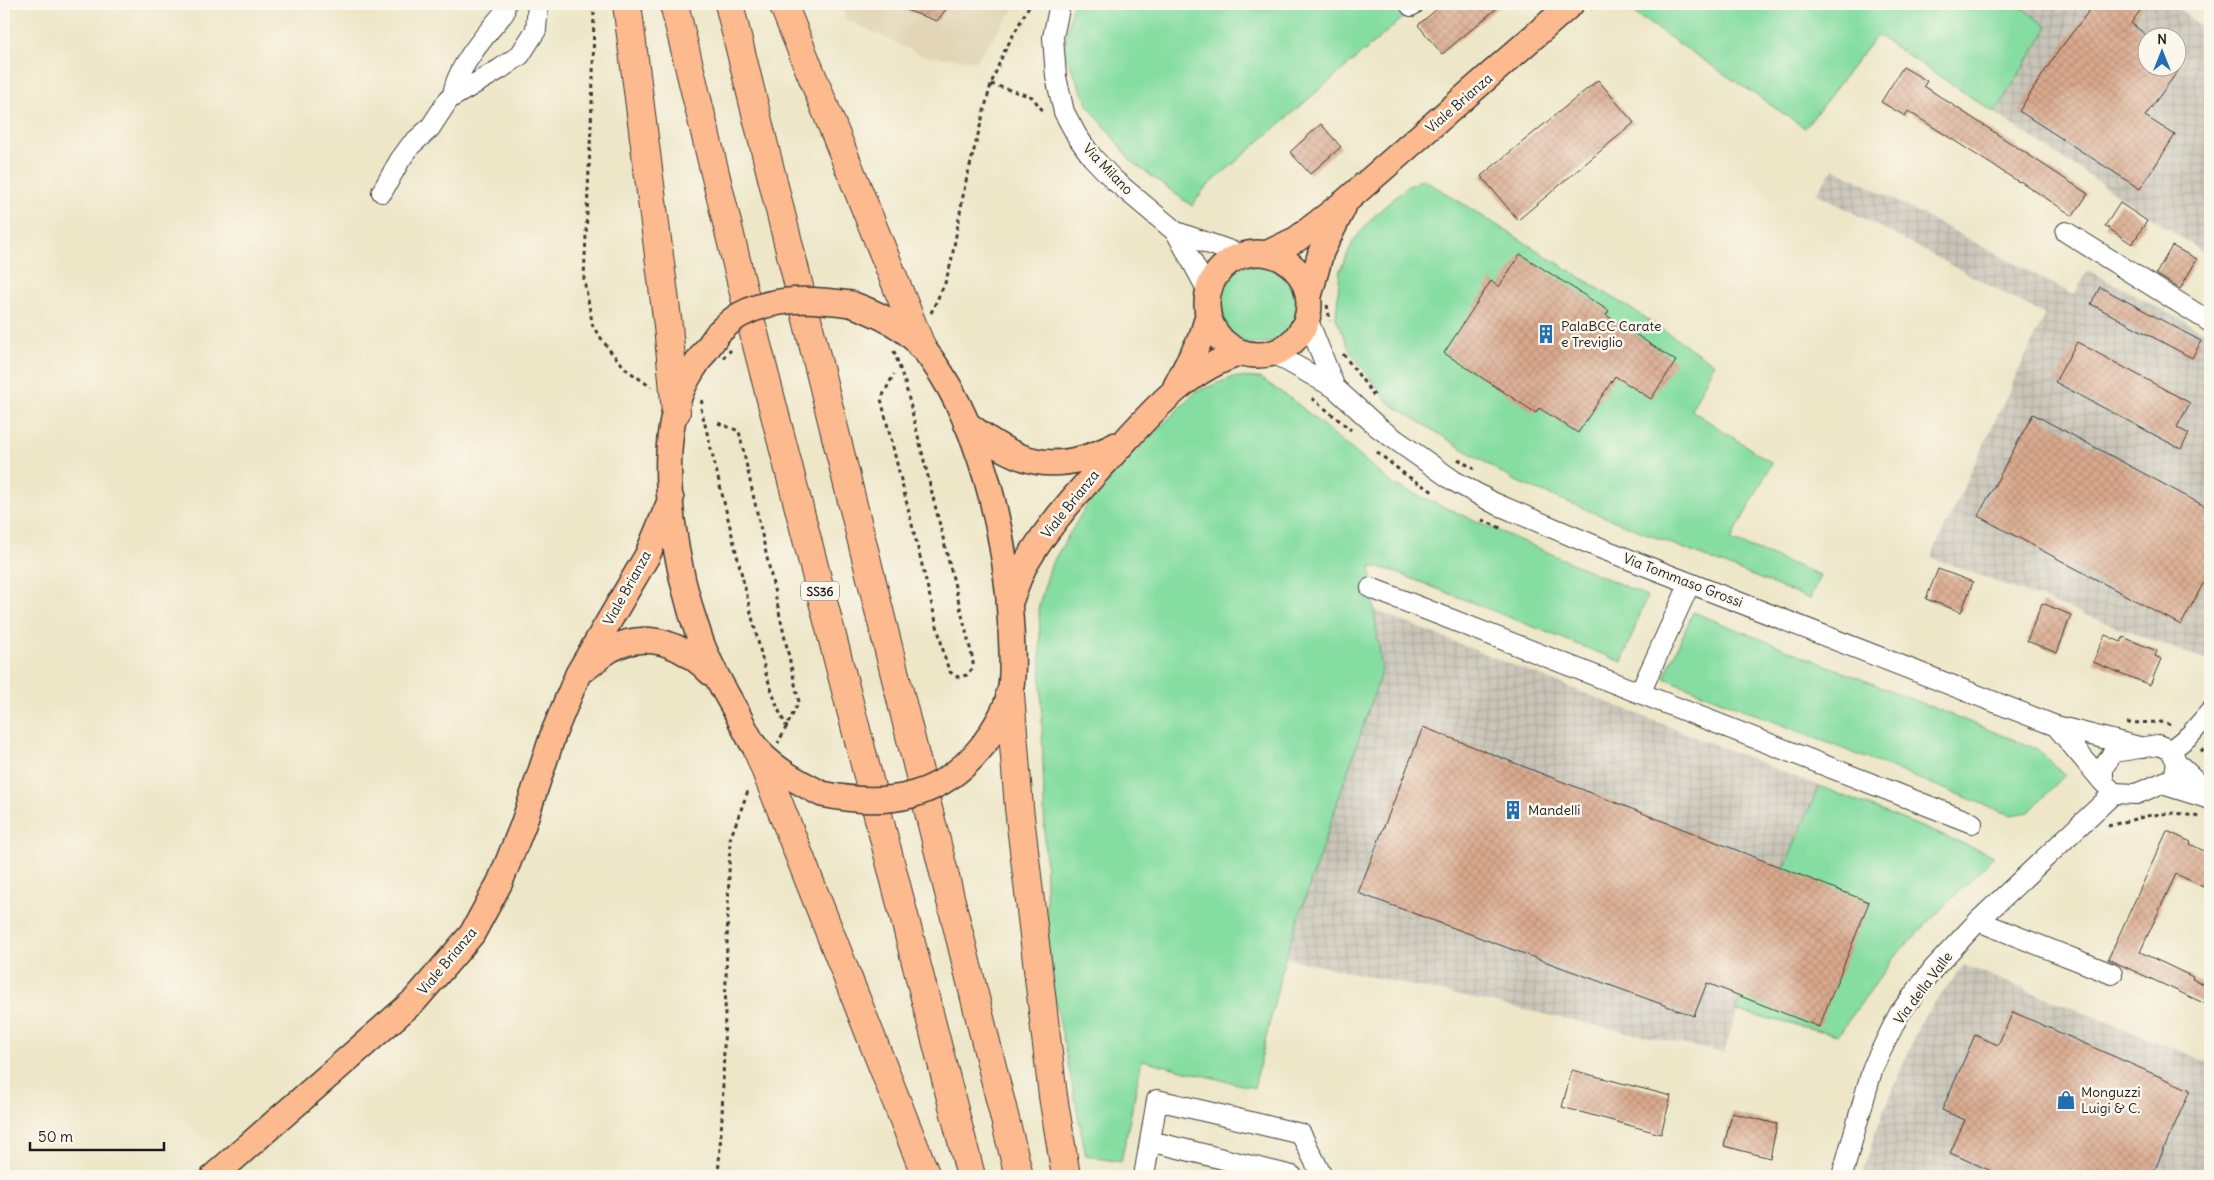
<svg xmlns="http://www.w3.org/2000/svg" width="2214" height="1180" viewBox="0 0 2214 1180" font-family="Delius,sans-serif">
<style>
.built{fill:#e2d6b7}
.industrial{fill:url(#industrial-grid);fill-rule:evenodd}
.grass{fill:#85dda1;stroke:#507c5e}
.building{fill:url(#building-cross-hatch)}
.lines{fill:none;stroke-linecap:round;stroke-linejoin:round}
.minor-casing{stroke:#3b3a36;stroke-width:22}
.major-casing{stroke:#3b3a36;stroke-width:28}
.highway-casing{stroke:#3b3a36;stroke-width:30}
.path{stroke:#3b3a36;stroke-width:3;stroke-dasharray:4 4;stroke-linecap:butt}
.minor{stroke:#fff;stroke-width:20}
.major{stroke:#fcba8e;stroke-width:25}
.highway{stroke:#fcba8e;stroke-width:28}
.major-bridge-casing{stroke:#3b3a36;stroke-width:28;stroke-linecap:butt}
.path-bridge{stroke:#3b3a36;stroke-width:3;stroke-dasharray:4 4;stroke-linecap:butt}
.major-bridge{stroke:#fcba8e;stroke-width:25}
.labels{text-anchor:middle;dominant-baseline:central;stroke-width:5;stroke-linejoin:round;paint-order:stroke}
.shield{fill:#fbf7ec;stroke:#5f5e5a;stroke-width:1}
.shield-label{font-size:12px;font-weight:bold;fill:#1c1c1c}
.street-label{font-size:14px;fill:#1c1c1c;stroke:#fbf7ec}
.poi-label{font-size:14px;fill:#1c1c1c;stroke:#fbf7ec;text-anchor:start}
</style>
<defs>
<pattern id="industrial-grid" width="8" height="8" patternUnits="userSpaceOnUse" patternTransform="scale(1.25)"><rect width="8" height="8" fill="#c8c4b8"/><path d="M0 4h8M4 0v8" fill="none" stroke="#aba89e"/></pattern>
<pattern id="building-cross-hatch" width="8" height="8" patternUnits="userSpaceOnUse" patternTransform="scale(1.25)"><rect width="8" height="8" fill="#d9a98d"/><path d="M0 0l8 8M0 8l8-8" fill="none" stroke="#ba9179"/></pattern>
</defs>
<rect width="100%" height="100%" fill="#fbf7ec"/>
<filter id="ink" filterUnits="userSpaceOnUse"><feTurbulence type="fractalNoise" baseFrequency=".02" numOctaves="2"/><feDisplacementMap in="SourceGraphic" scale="10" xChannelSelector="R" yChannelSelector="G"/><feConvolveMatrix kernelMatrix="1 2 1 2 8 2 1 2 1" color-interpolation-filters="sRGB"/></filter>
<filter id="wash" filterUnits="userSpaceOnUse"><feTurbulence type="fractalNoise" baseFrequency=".0096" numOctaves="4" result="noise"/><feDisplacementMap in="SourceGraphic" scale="20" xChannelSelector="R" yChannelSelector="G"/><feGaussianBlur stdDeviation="1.12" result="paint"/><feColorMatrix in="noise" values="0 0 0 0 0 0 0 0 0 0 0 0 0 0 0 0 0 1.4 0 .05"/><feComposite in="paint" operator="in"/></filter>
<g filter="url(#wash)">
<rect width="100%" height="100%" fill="#ede6c7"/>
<path class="built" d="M841,4H1018L975,61L921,55L846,19Z"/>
<path class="industrial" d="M2017,4H2174L2210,35V257L1995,113L2048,27ZM2146,38H2176V68H2146Z
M1834,168L2074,295L2088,270L2210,335V662L1931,557L2045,315L1816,193Z
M1374,610L1819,786L1766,911L1724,1053L1285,958L1382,670Z
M1964,965L2210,1063V1176H1862L1874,1136L1920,1023Z"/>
<path class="grass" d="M1074,4H1393L1404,17L1204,189L1192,206L1131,161L1088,105L1064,52L1071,11Z
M1620,4H2017L2048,27L1995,113L1877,35L1805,128Z
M1423,179L1644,317L1714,364L1691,410L1772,463L1731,540L1820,575L1810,599L1515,481L1389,403L1350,351L1336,318L1340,270L1354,240L1374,216L1407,187Z
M1218 304a40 40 0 1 1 80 0a40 40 0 1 1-80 0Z
M1233,377L1260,378L1294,401L1394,485L1647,596L1622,662L1390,570L1371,566L1374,610L1382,670L1285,958L1254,1088L1142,1060L1121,1162L1086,1156L1048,962L1039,605L1051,565L1095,491L1196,392Z
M1693,612L2037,749L2065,775L2029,812L2010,815L1664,678Z
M1819,786L1994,856L1897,954L1838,1035L1736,1011L1766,911Z"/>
<g id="blocks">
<path class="building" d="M895,4H950L937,21L895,6Z
M1443,4H1502L1442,54L1418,25Z
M2094,4H2145L2131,23L2146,35V68H2180L2145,116L2175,135L2140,189L2019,111L2054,57Z
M1903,67L1927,81L1924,86L2088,194L2073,216L2020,181L2019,182L1908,111L1905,116L1881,102Z
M1598,80L1634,123L1518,220L1481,176Z
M1321,124L1341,147L1310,174L1290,152Z
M2120,203L2147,221L2132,244L2105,226Z
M2172,246L2197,259L2180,289L2156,274Z
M1520,254L1609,311L1606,315L1676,361L1651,399L1615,376L1578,433L1539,408L1536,413L1444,353L1491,281L1499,287Z
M2100,287L2201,341L2192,358L2091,304Z
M2077,342L2190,403L2177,427L2189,434L2181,449L2055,382Z
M2033,414L2210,509V514L2203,527L2210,531V571L2181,625L1978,516Z
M1938,569L1973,582L1961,612L1926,599Z
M2042,603L2071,615L2057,653L2027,641Z
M2105,635L2121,642L2123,637L2157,651L2155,656L2161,659L2150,685L2093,662Z
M1423,727L1869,902L1819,1027L1707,983L1694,1016L1358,893Z
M2167,831L2191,842L2190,844L2210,854V890L2176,874L2140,952L2193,977L2192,979L2210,987V1006L2108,959Z
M2013,1012L2190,1090L2152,1176H2003L1950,1153L1965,1120L1942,1110L1975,1035L1998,1045Z
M1572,1070L1671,1096L1661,1134L1562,1107Z
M1732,1113L1777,1124L1770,1158L1724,1146Z"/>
</g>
</g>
<g filter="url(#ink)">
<use href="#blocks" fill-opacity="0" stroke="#3b3a36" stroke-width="1"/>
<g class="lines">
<g class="minor-casing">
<path id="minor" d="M1060,4L1053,37L1056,77L1064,112L1077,136L1092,157L1114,180L1176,232L1242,255
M1411,6L1414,4
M453,96C455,69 487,33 504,13L505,4
M382,192L400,160L411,145L430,128L449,99L500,69L520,55L536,30L538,4
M1176,232L1208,291
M2066,232L2210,322
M1307,318L1335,388
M1273,353L1335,388L1379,428L1454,481L1494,503L1605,550L2056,726L2143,748
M1371,588L1972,823
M1640,693L1690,583
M2056,726L2103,782
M2158,745L2171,750L2177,763L2174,778L2136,794L2114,793L2103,782V767L2114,752Z
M2171,750L2190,735L2210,712
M2177,763L2210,794
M2162,784L2210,799
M1978,921L2112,974
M1150,1141L1292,1176
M1144,1176L1157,1100L1301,1134L1322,1176
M1842,1176L1873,1067L1899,1014L1934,968L1978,921L2114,793"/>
</g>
<g class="major-casing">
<path id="major" d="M1207 304a51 51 0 1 1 102 0a51 51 0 1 1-102 0Z
M1268,253L1297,239L1346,201L1571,4
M1309,296L1321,252L1343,208
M851,304C876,313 905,326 922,347C981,419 1007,538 1011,629C1012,650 1014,673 1010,693C1006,711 994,729 984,744
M719,332C705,352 687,374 679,397C655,465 677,575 701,642C710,667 724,690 737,713C743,725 750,742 759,752C777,771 799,782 822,794
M1176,386L1202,336L1208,316
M966,423C1017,464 1054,477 1116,445
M1010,602C1015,589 1019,575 1026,563C1051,521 1081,489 1114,453C1151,413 1187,369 1241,353
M586,668C594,662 602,654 611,649C649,629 684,646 711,673
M214,1176L415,1000L472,934L500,882L523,825L554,732L578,674L647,556L671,499"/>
</g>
<g class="highway-casing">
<path id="highway" d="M627,4L668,326L676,412
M674,4L750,318L971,1176
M729,4L1019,1176
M783,4L921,346
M1010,694L1019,808L1053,1096L1066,1176
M758,751L926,1176"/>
</g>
<path class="path" d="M594,4L593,81L584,279L593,327L611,352L627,370L651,387
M1591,9L1597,4
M991,84L1032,97L1044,112
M1327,305L1330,321
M931,313L945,283L951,263L965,185L991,84L1003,54L1030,4
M894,351L905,383L973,660V668L967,675L958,677L950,672L946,662L881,399L894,374
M1343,354L1375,397
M1312,398L1351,430
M702,400L701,408L766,674L778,709L787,728
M718,423L739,431L799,702L778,743
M1377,452L1407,476L1435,493
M1458,459L1474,469
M1482,520L1501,528
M2127,723L2165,722L2172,726
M2201,749L2210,761
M2108,826L2151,815L2176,813L2200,817
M718,1176L722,1118L730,839L749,788"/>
<use href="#minor" class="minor"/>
<use href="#major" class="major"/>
<use href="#highway" class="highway"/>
<g class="major-bridge-casing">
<path id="major-bridge" d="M719,332C725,327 732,319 740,315C775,296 813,299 851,304
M822,794C888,808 941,799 984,744"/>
</g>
<path class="path-bridge" d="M723,358L731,350"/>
<use href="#major-bridge" class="major-bridge"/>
</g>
</g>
<defs>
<g id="building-bare" transform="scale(1.5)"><path d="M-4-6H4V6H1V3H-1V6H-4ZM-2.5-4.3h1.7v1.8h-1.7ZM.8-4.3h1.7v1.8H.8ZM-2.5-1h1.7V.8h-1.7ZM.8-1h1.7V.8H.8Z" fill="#1f6fb2" stroke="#fbf7ec" stroke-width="2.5" paint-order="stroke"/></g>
<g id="shop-bare" transform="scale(1.5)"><path d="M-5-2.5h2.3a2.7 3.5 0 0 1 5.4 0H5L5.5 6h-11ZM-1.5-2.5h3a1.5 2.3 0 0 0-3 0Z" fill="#1f6fb2" stroke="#fbf7ec" stroke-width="2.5" paint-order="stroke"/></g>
</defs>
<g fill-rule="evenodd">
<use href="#building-bare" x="1546" y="334"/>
<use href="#building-bare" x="1513" y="810"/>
<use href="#shop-bare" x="2066" y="1100"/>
</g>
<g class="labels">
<rect class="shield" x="801" y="581.5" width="38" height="19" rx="4"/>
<g class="shield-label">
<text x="820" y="591">SS36</text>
</g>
<g class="street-label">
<text transform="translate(1459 103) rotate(-41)">Viale Brianza</text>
<text transform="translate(1108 169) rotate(46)">Via Milano</text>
<text transform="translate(1070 504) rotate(-51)">Viale Brianza</text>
<text transform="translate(1683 580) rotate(21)">Via Tommaso Grossi</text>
<text transform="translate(627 588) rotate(-61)">Viale Brianza</text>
<text transform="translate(447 961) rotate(-50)">Viale Brianza</text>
<text transform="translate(1923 988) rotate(-53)">Via della Valle</text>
</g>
<g class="poi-label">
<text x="1561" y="326">PalaBCC Carate<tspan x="1561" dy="16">e Treviglio</tspan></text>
<text x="1528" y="810">Mandelli</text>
<text x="2081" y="1092">Monguzzi<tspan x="2081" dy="16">Luigi &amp; C.</tspan></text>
</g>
</g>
<rect width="2214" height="1180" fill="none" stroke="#fbf7ec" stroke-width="20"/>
<g transform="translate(2162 52)"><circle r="24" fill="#fbf7ec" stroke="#a29f99"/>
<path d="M0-4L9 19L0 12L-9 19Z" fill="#1f6fb2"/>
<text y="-8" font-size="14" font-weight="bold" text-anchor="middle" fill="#1c1c1c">N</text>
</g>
<path d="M30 1142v8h134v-8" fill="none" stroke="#1c1c1c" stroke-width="2.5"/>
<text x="38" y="1142" font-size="15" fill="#1c1c1c" stroke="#fbf7ec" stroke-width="4" paint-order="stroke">50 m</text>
</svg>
